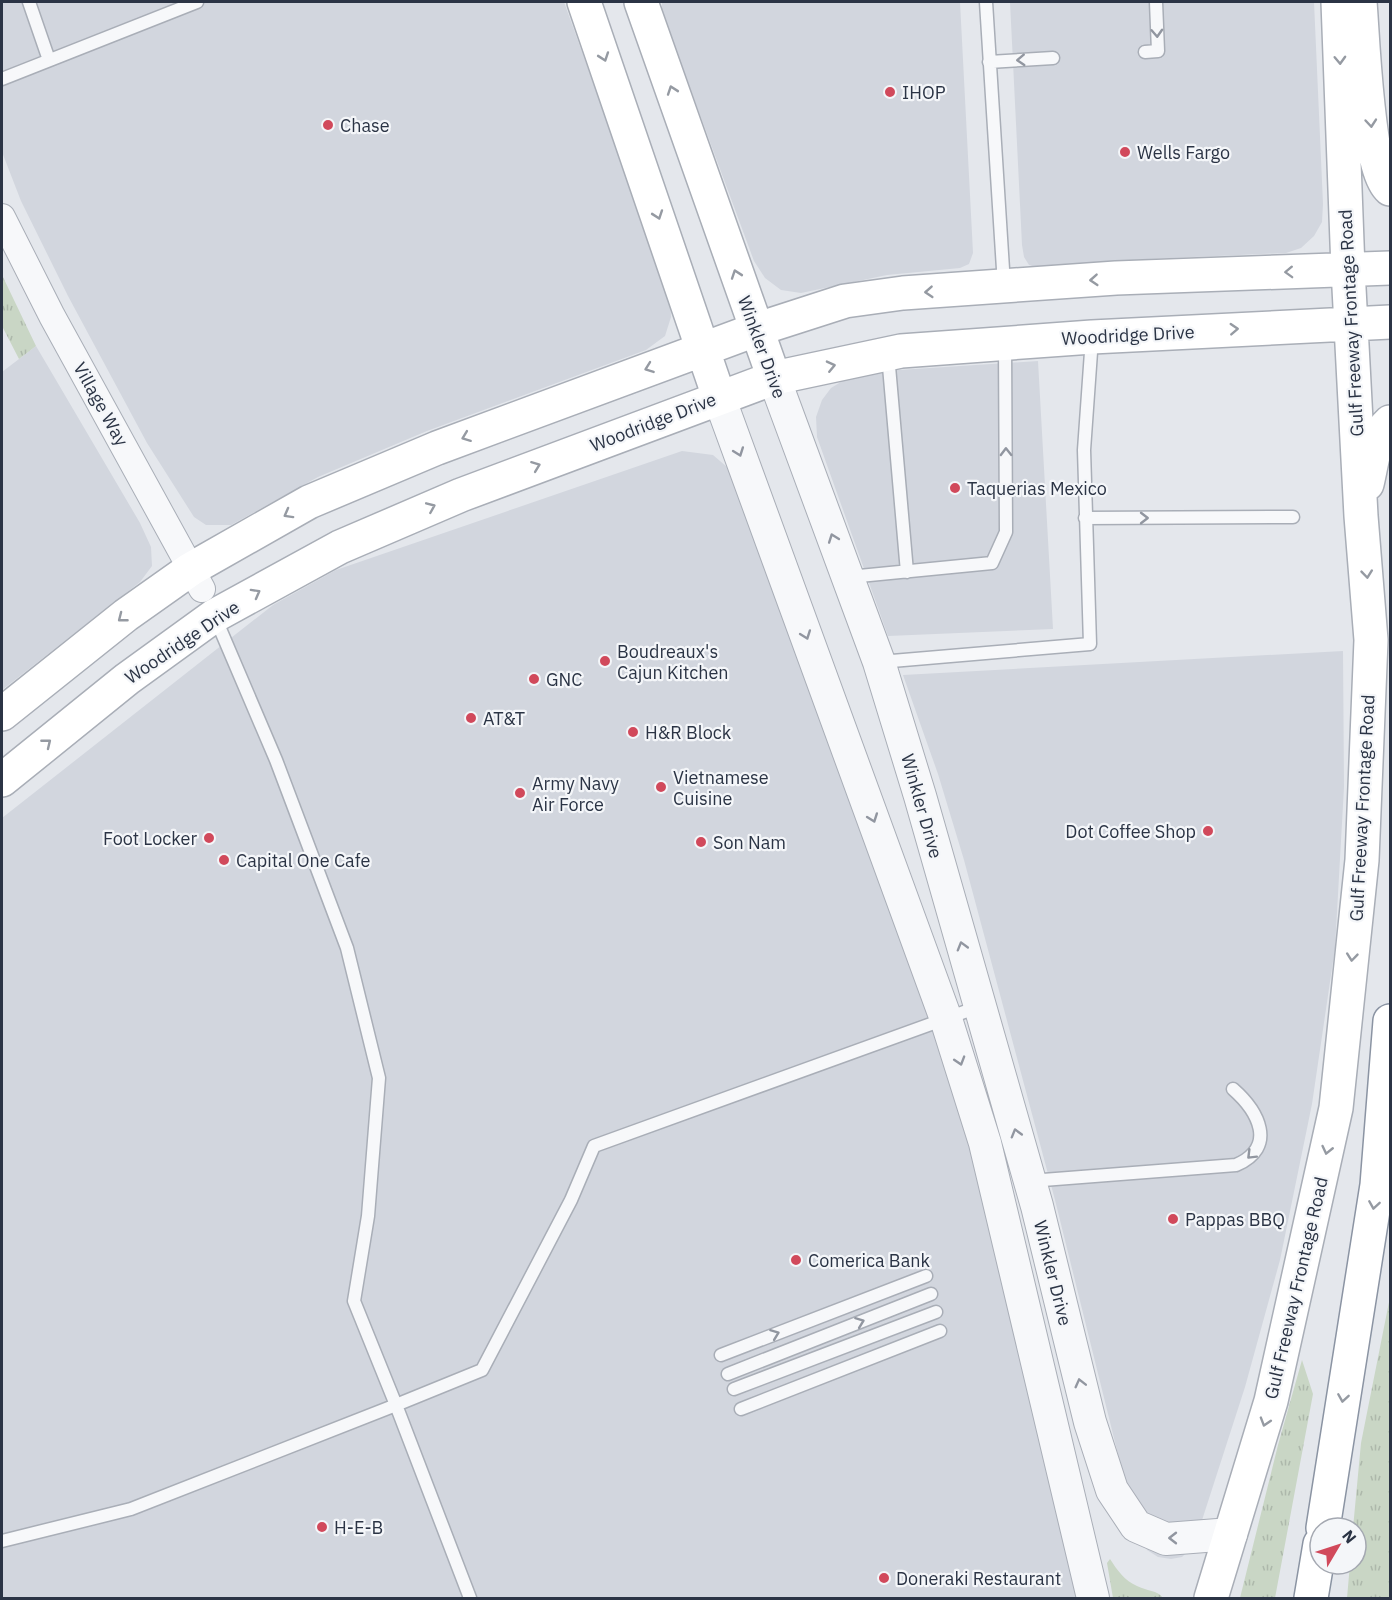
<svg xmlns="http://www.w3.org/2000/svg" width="1392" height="1600" viewBox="0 0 1392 1600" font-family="'IBM Plex Sans',sans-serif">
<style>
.built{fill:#d2d6de}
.grass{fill:url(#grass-tufts)}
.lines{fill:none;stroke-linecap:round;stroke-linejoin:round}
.service-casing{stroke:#a9aeb7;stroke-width:15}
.minor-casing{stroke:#a9aeb7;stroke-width:28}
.tertiary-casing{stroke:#a9aeb7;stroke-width:34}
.secondary-casing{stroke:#a9aeb7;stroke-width:36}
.motorway-casing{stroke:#8b94a3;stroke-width:36}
.service{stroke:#f7f8fa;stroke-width:12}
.minor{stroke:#f7f8fa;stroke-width:26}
.tertiary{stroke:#f7f8fa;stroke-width:32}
.secondary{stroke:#fff;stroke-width:33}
.motorway{stroke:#fff;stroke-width:33}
.oneway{stroke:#9196a0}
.oneway2{stroke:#959aa2}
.poi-dot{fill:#d1495b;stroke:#f4f6f9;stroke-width:2}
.labels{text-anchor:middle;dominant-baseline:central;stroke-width:4.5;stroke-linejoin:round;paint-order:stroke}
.poi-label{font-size:18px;fill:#2b3445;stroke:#f4f6f9;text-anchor:start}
.street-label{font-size:18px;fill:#2b3445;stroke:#f4f6f9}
</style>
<defs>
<pattern id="grass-tufts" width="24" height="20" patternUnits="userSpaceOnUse" patternTransform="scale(1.5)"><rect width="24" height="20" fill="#c9d6c5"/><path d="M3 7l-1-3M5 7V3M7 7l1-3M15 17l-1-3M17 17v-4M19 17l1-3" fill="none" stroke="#adb8ab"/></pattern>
</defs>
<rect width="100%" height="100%" fill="#e4e7ec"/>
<path class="built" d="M2,2H564L670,296L671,317L665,336L646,350L427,431L318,477L231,525H206L194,517L147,443L68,296L21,201L2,152Z
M662,2H960L973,253L969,264L960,268L887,275L801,293L781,290L765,278L754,261L662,12Z
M1010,2H1314L1323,204L1322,222L1314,236L1301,248L1286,253L1147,259L1036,267L1029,265L1024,257L1022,245Z
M36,346L140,523L151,547L152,566L140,582L2,690V372Z
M1038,361L1053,629L888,636L817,437L816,417L822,400L831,388L849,377L868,372Z
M682,451L713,455L727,467L737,482L904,929L995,1223L1080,1598H2V818L273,605L336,570Z
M1343,651L1344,787L1335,948L1312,1104L1280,1260L1245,1387L1194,1545L1182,1557L1171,1559L1158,1557L1147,1550L1138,1535L1055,1200L964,860L938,774L903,675Z"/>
<path class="grass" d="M2,275L36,346L19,359L2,326Z
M1390,1297V1598H1347L1350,1564H1356V1528H1353L1361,1443Z
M1302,1360L1313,1394L1275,1598H1240L1278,1445Z
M1110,1559C1117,1570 1125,1581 1137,1586C1146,1591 1158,1590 1163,1598H1113L1107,1563Z"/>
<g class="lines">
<g class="service-casing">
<path id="service" d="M29,2L49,60
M986,2L1004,285
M1145,52L1158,51L1156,2
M989,62L1053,58
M2,79L197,2
M888,355L907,572
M1085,518L1293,517
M849,577L992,563L1006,532L1005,344
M215,617L276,760L347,948L379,1078L368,1216L354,1301L396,1405L482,1370L571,1200L594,1146L978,1007
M880,662L1090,644L1084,450L1092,338
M1030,1181L1236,1165C1278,1147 1258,1111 1233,1089
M721,1355L926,1276
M728,1374L931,1294
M734,1389L936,1312
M741,1409L940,1331
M2,1541L131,1509L396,1405L470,1598"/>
</g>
<g class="minor-casing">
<path id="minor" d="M2,217L52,316L202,589"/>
</g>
<g class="tertiary-casing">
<path id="tertiary" d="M774,378L879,662L920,796L1037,1206L1090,1422L1112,1490L1136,1526L1166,1539L1231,1534
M719,397L946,1019L985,1143L1093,1598"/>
</g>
<g class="secondary-casing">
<path id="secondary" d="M584,2L719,397
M641,2L774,378
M1360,2C1363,37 1367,170 1390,189
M1367,484C1372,464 1374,436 1390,422
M2,714L126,615L191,569L309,502L437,448L755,330L845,301L903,293L1116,278L1390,268
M2,780L127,679L214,616L340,547L461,495L774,378L901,351L1092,337L1390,322
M1211,1598L1271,1401L1336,1108L1362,860L1371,640L1361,516L1348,269L1338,2"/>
</g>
<g class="motorway-casing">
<path id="motorway" d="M1323,1528L1377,1185L1390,1021
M1311,1598L1320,1544"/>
</g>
<use href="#service" class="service"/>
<use href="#minor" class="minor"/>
<use href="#tertiary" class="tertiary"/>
<use href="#secondary" class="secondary"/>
<use href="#motorway" class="motorway"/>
</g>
<defs><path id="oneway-chevron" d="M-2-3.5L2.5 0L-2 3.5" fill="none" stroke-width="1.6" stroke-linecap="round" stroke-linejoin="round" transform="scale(1.5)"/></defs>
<g class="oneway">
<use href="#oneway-chevron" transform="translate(1157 33) rotate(87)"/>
<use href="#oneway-chevron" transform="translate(1021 60) rotate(177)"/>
<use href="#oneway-chevron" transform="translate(739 452) rotate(70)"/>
<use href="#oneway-chevron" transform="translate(1006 452) rotate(-91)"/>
<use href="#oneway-chevron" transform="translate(1144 518)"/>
<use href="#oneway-chevron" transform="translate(833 538) rotate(-110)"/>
<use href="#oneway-chevron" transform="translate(806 635) rotate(70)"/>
<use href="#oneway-chevron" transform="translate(873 818) rotate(70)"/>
<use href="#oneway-chevron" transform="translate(962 946) rotate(-106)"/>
<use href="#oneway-chevron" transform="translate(960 1061) rotate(73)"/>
<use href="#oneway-chevron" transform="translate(1016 1133) rotate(-106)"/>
<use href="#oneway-chevron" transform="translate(1251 1155) rotate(135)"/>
<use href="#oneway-chevron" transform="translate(860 1322) rotate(-21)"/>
<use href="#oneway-chevron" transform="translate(775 1334) rotate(-21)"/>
<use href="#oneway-chevron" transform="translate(1080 1383) rotate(-104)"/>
<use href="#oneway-chevron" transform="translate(1173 1538) rotate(-180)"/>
</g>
<g class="oneway2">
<use href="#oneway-chevron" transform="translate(604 57) rotate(71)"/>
<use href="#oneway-chevron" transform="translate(1340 60) rotate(88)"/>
<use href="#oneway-chevron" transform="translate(672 90) rotate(-109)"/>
<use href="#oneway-chevron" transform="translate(1371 123) rotate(85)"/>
<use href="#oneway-chevron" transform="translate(658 215) rotate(71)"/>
<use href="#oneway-chevron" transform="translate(1289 272) rotate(178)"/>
<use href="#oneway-chevron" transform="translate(736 274) rotate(-109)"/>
<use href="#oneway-chevron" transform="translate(1094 280) rotate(176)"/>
<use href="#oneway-chevron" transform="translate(929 292) rotate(176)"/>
<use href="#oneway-chevron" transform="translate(1234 329) rotate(-3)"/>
<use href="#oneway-chevron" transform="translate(831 366) rotate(-13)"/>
<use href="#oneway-chevron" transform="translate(649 368) rotate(160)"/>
<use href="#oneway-chevron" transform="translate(466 437) rotate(159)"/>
<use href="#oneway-chevron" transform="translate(536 466) rotate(-21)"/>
<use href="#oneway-chevron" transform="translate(431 507) rotate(-23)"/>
<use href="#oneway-chevron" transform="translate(288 514) rotate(151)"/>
<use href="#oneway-chevron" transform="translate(1367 574) rotate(84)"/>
<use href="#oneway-chevron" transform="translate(256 593) rotate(-29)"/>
<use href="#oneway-chevron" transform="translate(122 618) rotate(142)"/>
<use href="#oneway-chevron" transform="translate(47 743) rotate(-39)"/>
<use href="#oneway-chevron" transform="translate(1352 957) rotate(96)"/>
<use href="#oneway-chevron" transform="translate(1327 1150) rotate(103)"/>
<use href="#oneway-chevron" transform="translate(1374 1205) rotate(99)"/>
<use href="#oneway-chevron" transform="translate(1343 1398) rotate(99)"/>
<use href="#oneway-chevron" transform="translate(1265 1422) rotate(107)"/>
</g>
<g class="poi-dot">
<circle cx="890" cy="92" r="6"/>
<circle cx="328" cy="125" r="6"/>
<circle cx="1125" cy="152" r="6"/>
<circle cx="955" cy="488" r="6"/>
<circle cx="605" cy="661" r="6"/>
<circle cx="534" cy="679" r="6"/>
<circle cx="471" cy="718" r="6"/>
<circle cx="633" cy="732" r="6"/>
<circle cx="661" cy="787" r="6"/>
<circle cx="520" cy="793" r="6"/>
<circle cx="1208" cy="831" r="6"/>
<circle cx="209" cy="838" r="6"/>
<circle cx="701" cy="842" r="6"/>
<circle cx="224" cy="860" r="6"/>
<circle cx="1173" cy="1219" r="6"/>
<circle cx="796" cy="1260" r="6"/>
<circle cx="322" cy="1527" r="6"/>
<circle cx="884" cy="1578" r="6"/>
</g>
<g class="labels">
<g class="poi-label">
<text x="902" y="92">IHOP</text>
<text x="340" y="125">Chase</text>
<text x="1137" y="152">Wells Fargo</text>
<text x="967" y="488">Taquerias Mexico</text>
<text x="617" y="651">Boudreaux's<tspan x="617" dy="21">Cajun Kitchen</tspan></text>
<text x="546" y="679">GNC</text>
<text x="483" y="718">AT&amp;T</text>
<text x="645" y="732">H&amp;R Block</text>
<text x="673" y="777">Vietnamese<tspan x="673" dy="21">Cuisine</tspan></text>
<text x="532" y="783">Army Navy<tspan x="532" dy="21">Air Force</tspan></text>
<text x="1196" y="831" text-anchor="end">Dot Coffee Shop</text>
<text x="197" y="838" text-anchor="end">Foot Locker</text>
<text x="713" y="842">Son Nam</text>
<text x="236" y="860">Capital One Cafe</text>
<text x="1185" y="1219">Pappas BBQ</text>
<text x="808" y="1260">Comerica Bank</text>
<text x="334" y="1527">H-E-B</text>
<text x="896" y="1578">Doneraki Restaurant</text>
</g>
<g class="street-label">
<text transform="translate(1351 323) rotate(-93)">Gulf Freeway Frontage Road</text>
<text transform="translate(1128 335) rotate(-3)">Woodridge Drive</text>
<text transform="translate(762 347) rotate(70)">Winkler Drive</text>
<text transform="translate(101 404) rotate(61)">Village Way</text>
<text transform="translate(653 422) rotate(-21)">Woodridge Drive</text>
<text transform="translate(182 642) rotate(-34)">Woodridge Drive</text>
<text transform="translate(922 806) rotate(74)">Winkler Drive</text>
<text transform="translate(1362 808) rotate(-87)">Gulf Freeway Frontage Road</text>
<text transform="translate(1053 1273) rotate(76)">Winkler Drive</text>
<text transform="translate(1296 1288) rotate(-77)">Gulf Freeway Frontage Road</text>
</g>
</g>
<rect width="1392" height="1600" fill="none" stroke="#2b3445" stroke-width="6"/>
<g transform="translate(1338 1546) rotate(51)"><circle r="28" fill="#f4f6f9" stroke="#a4a8b1" stroke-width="1.5"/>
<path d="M0-4.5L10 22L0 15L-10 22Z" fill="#d1495b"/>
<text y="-9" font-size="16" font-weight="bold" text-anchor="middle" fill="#2b3445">N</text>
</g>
</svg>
